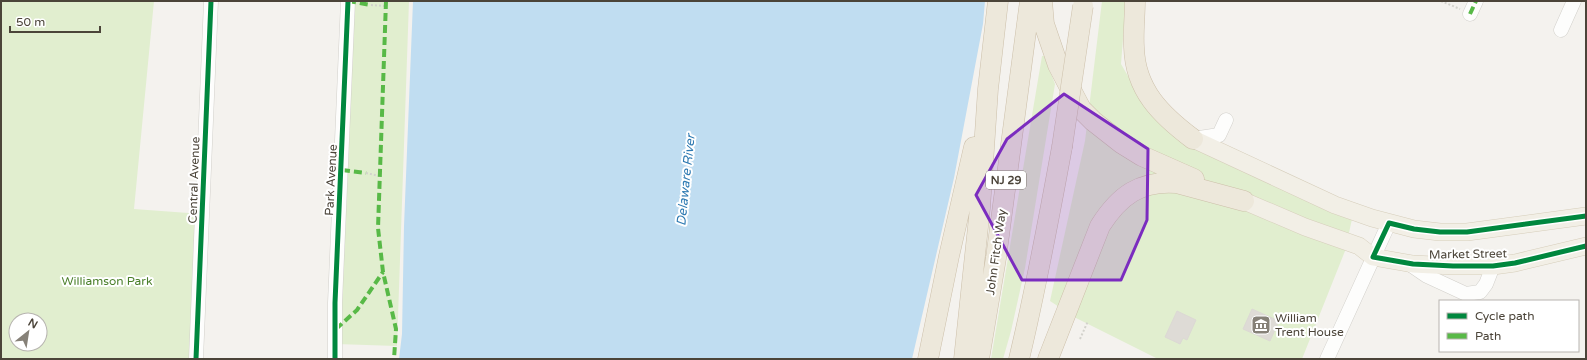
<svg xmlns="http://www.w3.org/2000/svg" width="1587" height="360" viewBox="0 0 1587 360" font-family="'Varela Round',sans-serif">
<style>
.green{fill:#e1eecf;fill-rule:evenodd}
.water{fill:#c0ddf1}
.building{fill:#dedbd6;stroke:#dcd9d4}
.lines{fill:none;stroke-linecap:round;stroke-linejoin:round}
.minor-casing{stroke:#d2d0cb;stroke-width:15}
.major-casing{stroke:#d6cebb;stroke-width:18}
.highway-casing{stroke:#ccbfa9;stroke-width:21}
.path{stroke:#d3d2cc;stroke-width:2;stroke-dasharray:2 2;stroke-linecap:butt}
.minor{stroke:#fdfdfc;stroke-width:14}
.major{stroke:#f2efe6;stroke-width:17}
.highway{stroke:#ede8db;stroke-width:20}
.highway-bridge-casing{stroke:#ccbfa9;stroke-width:21;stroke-linecap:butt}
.highway-bridge{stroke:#ede8db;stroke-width:20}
.quiet{stroke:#58b947;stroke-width:4;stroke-dasharray:8 4;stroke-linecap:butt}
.cycleway-casing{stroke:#fff;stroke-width:8}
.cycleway{stroke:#00873e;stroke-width:5}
.marked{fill:#7b2cbf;fill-opacity:0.2;stroke:#7b2cbf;stroke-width:3;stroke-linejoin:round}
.labels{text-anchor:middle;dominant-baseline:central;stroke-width:4;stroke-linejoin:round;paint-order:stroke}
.shield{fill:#fff;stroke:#817c74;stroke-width:1}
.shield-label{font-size:11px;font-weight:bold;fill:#4b4439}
.street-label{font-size:12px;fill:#4b4439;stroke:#fff}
.park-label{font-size:12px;fill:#4a7f2a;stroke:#fff}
.poi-label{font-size:12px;fill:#4b4439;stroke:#fff;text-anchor:start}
.water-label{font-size:13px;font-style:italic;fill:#2e7ab2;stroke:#fff}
</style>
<rect width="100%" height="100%" fill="#f4f2ee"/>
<path class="green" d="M1,1H154L134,209L202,214L194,359H1ZM16,320H40V344H16Z
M350,1H409L397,346L336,344Z
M1102,1H1126L1121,64L1142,100L1352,219L1345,251L1302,359H1158L1076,318L1050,301L1085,141Z
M1042,56H1044L1055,84L1025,268L1011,331L1003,359H991Z"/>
<path class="water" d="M413,1H985L983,24L954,178L912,359H399L402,334L404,226Z"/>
<path class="building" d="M1252,309L1279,321L1270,341L1243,329Z
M1177,311L1196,320L1187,340L1183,338L1180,344L1165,337Z"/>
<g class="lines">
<g class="minor-casing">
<path id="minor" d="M1470,14L1476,1
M1561,30L1574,1
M1193,139L1219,135L1226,120
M1408,263L1427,276L1466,294L1480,292L1486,284L1493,266
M196,359L211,1
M335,359V303L348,1
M1327,359L1389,223"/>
</g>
<g class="major-casing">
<path id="major" d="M1193,139L1335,205L1372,218L1414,229L1440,232H1467L1586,216
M1244,201L1305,227L1359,246L1373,257L1413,264L1453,266H1493L1515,263L1586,246"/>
</g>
<g class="highway-casing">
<path id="highway" d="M1042,1L1044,24L1058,65L1081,109L1093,121L1121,143L1142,156L1194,179
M1135,1C1135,16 1133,32 1134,47C1135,90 1161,115 1193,139
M928,359L949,256L974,147
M964,359L980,208L988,89L998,1
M979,359L996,258L1030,1
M1019,359C1036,289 1049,218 1062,147
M1048,359L1100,226C1119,196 1140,180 1177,183L1244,201"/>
</g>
<path class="path" d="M1441,1L1460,9
M371,5L386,6
M366,173L379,176
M1080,339L1088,321"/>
<use href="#minor" class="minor"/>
<use href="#major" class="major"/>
<use href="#highway" class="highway"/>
<g class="highway-bridge-casing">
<path id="highway-bridge" d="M1062,147L1083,6"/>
</g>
<use href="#highway-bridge" class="highway-bridge"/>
<path class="quiet" d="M348,1L371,5
M386,1L378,228L383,272L396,329L394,359
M1470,14L1476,1
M342,170L366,173
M336,329L357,310L383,272"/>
<g class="cycleway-casing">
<path id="cycleway" d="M1586,216L1467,232H1440L1414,229L1389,223L1373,257L1413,264L1453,266H1493L1515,263L1586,246
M196,359L211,1
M335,359V303L348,1"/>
</g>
<use href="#cycleway" class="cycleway"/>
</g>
<path class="marked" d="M1064,94L1148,149L1147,220L1121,280H1022L976,195L1007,139Z"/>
<defs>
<g id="museum-square" transform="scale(1)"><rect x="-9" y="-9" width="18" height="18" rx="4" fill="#868178" stroke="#fff"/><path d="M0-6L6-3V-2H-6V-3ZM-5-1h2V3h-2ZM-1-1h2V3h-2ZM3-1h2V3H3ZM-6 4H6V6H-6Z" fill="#fff"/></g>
</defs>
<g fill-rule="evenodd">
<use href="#museum-square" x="1261" y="325"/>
</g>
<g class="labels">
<rect class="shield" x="986" y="171" width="40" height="18" rx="3"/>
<g class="shield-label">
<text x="1006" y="180">NJ 29</text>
</g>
<g class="street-label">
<text transform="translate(194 180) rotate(-88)">Central Avenue</text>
<text transform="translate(331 180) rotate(-87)">Park Avenue</text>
<text transform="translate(996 252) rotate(-82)">John Fitch Way</text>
<text transform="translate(1468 254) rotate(-1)">Market Street</text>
</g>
<g class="park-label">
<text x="107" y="281">Williamson Park</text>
</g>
<g class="poi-label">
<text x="1275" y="318">William<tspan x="1275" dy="14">Trent House</tspan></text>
</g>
<g class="water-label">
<text transform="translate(686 180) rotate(-84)">Delaware River</text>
</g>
</g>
<rect width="1587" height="360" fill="none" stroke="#4b4439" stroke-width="4"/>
<rect x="1439" y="300" width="140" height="52" fill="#ffffff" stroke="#b7b4b0"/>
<rect x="1447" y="313" width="20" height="6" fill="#00873e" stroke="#b7b4b0"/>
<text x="1475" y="320" font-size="12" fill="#4b4439">Cycle path</text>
<rect x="1447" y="333" width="20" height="6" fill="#58b947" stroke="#b7b4b0"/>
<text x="1475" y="340" font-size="12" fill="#4b4439">Path</text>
<g transform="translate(28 332) rotate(30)"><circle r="19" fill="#ffffff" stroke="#b7b4b0"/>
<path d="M0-3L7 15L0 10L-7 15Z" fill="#868178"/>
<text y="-6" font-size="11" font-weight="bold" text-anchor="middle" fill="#4b4439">N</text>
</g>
<path d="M10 26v6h90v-6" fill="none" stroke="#4b4439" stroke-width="2"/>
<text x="16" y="26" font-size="12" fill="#4b4439" stroke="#ffffff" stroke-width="3" paint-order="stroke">50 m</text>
</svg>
